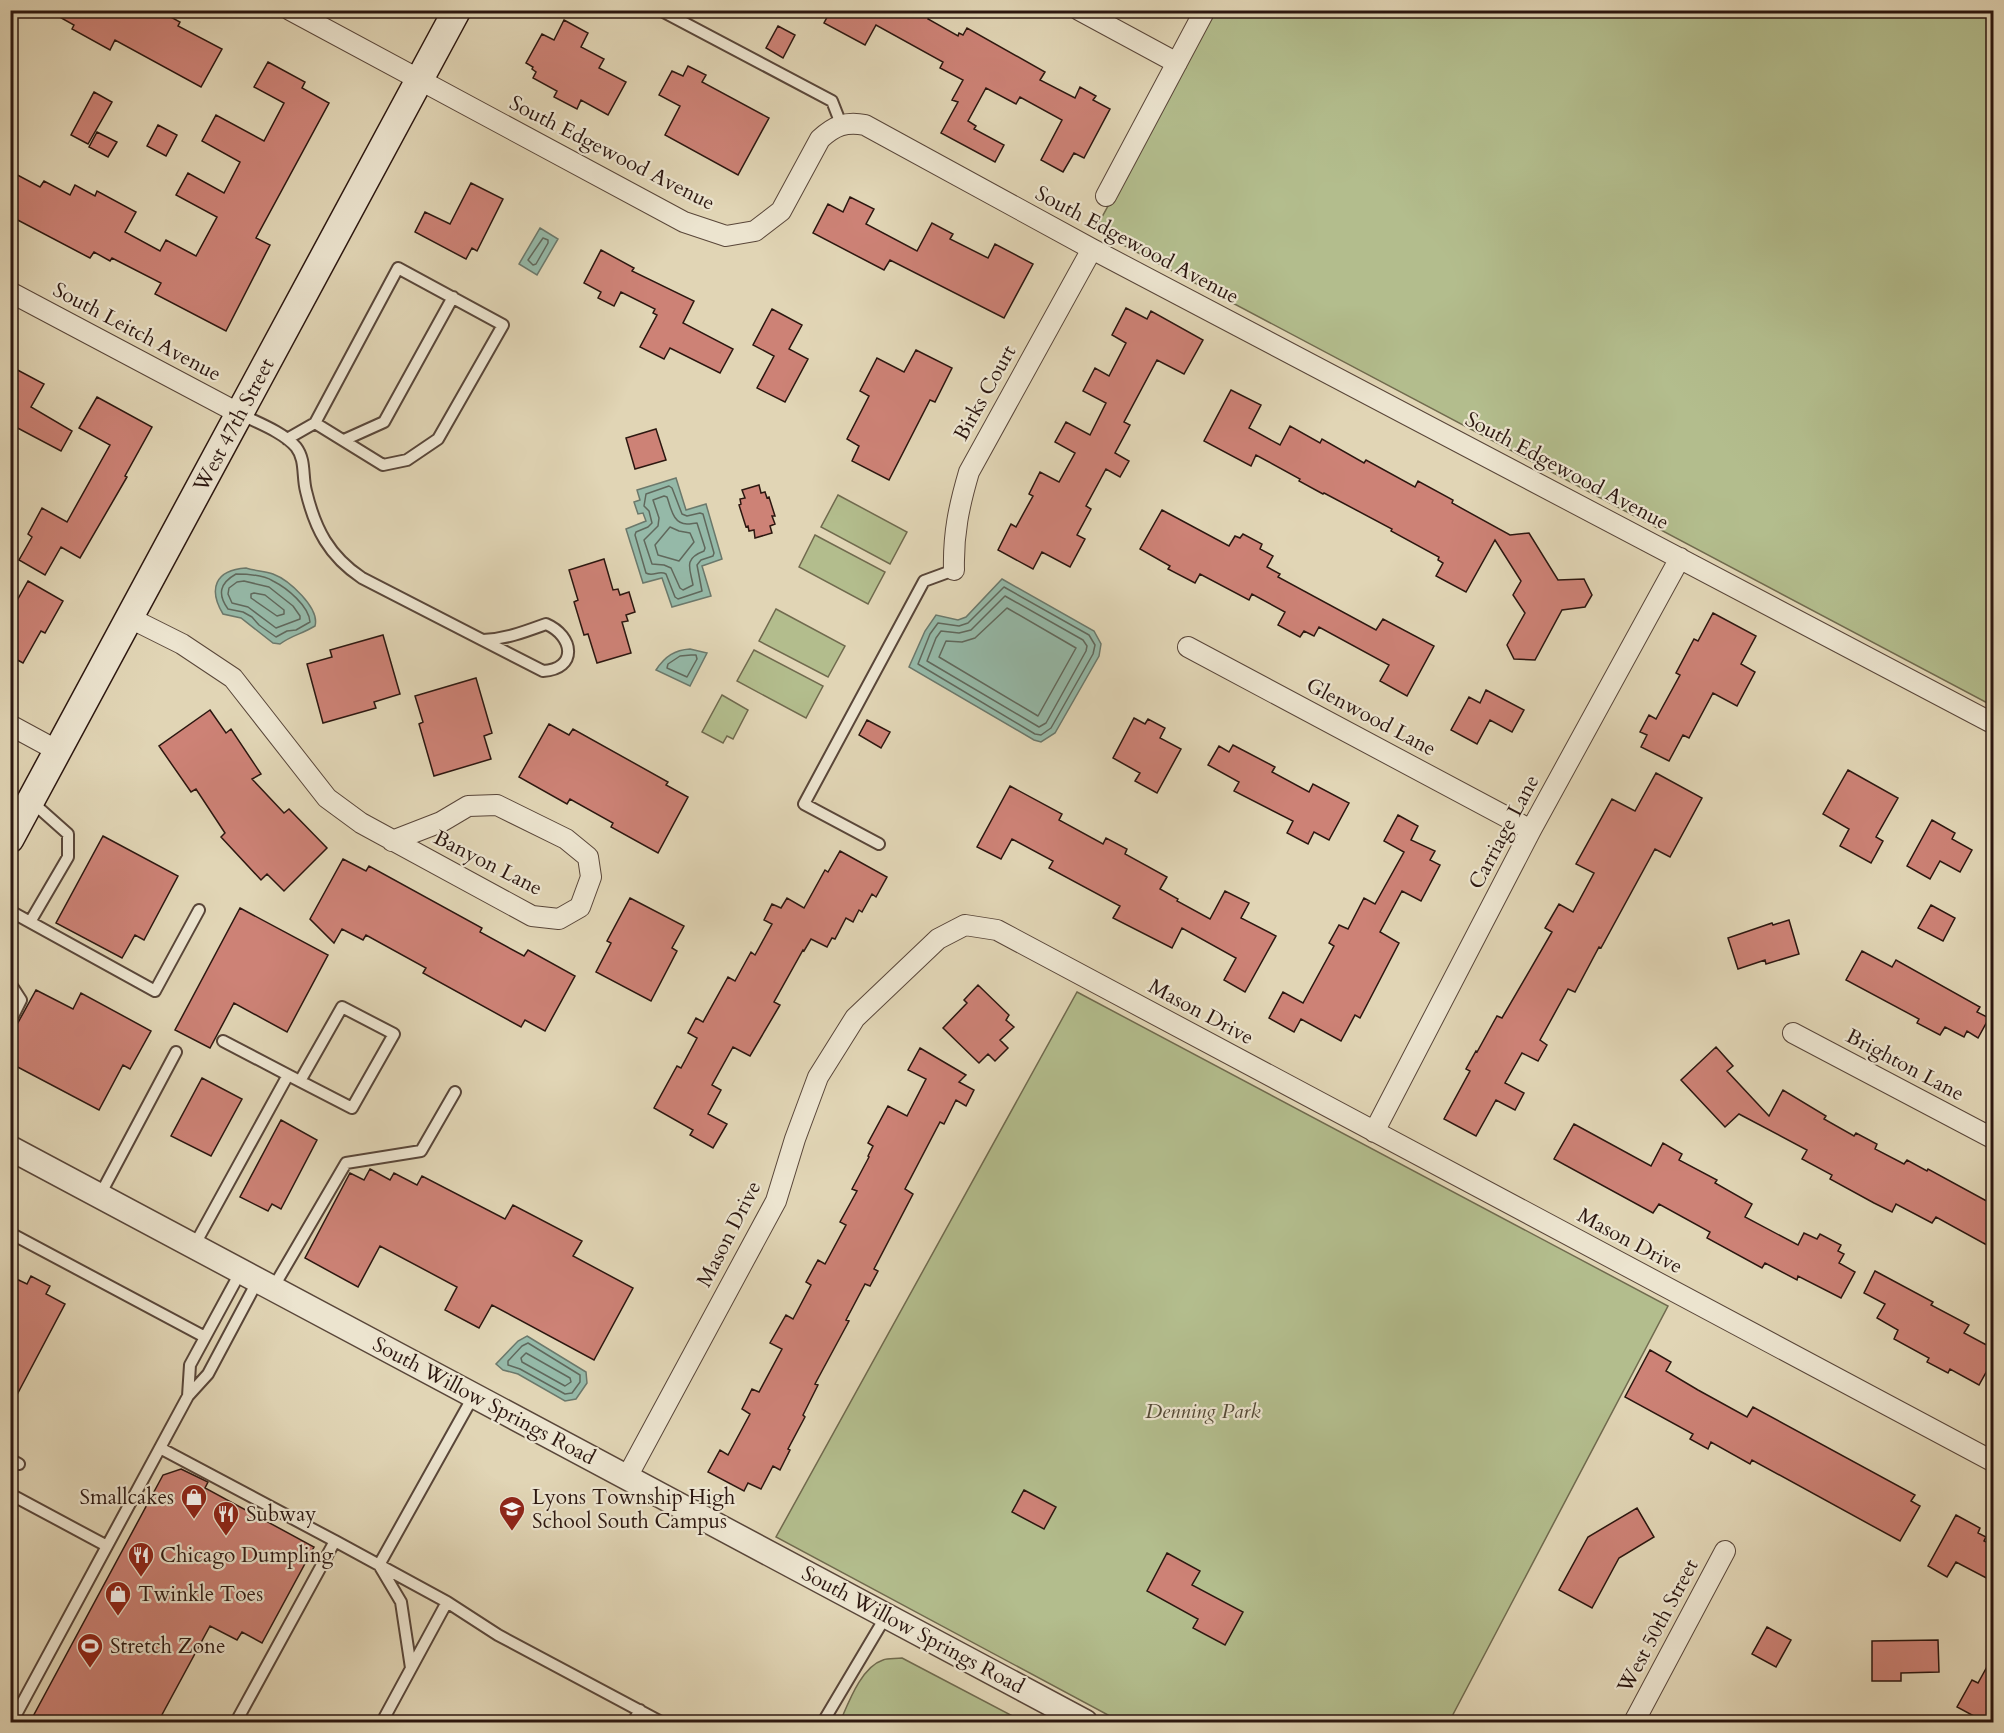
<svg xmlns="http://www.w3.org/2000/svg" width="2004" height="1733" viewBox="0 0 2004 1733" font-family="Cardo,serif">
<style>
.green{fill:#b3bd8d;stroke:#706a4e;stroke-width:1.5}
.water{fill:#95b9a8;stroke:#6b786b;stroke-width:1.5}
.lines{fill:none;stroke-linecap:round;stroke-linejoin:round}
.shore{stroke:#60685c;stroke-width:1.5}
.building{fill:#cd8276;stroke:#2c1710;stroke-width:1.5}
.service-casing{stroke:#594639;stroke-width:14}
.minor-casing{stroke:#594639;stroke-width:22}
.tertiary-casing{stroke:#594639;stroke-width:27}
.secondary-casing{stroke:#2c1710;stroke-width:30}
.service{stroke:#ece4cf;stroke-width:10}
.minor{stroke:#ece4cf;stroke-width:20}
.tertiary{stroke:#ece4cf;stroke-width:24}
.secondary{stroke:#ece4cf;stroke-width:27}
.labels{text-anchor:middle;dominant-baseline:central;stroke-width:4.5;stroke-linejoin:round;paint-order:stroke}
.street-label{font-size:21px;fill:#2c1710;stroke:#ece4cf}
.park-label{font-size:21px;font-style:italic;fill:#544936;stroke:#ece4cf}
.poi-label{font-size:21px;fill:#2c1710;stroke:#ece4cf;text-anchor:start}
</style>
<rect width="100%" height="100%" fill="#e1d5b5"/>
<filter id="stains"><feTurbulence type="fractalNoise" baseFrequency=".00333" numOctaves="4"/><feColorMatrix values="0 0 0 0 .2 0 0 0 0 .09 0 0 0 0 .02 0 0 0 .5 -.17"/></filter>
<radialGradient id="worn" r=".72"><stop offset=".6" stop-color="#630" stop-opacity="0"/><stop offset="1" stop-color="#630" stop-opacity=".3"/></radialGradient>
<path class="green" d="M1214,11H1993V706L1095,230Z
M838,495L907,532L890,564L821,527Z
M815,535L885,572L868,604L799,567Z
M776,609L845,646L828,677L759,641Z
M754,650L823,686L806,718L737,681Z
M722,695L748,710L733,739L727,736L723,743L702,732Z
M1077,992L1668,1306L1449,1722H1121L776,1537Z
M902,1658L1024,1722H840C848,1704 861,1667 883,1660C888,1658 896,1659 902,1658Z"/>
<path class="water" d="M540,228L558,239L537,275L519,264Z
M676,478L686,510L706,504L722,559L702,566L711,596L672,607L662,578L643,583L626,529L646,521L643,513L638,514L634,502L640,500L637,490Z
M246,568C255,571 265,571 273,574C289,580 320,608 315,626C302,634 292,635 280,644L273,643L241,618L223,614C208,589 215,570 246,568Z
M1002,579L1094,631L1101,644L1099,656L1055,733L1041,742L1034,740L909,667L925,631L936,615L958,620L966,617Z
M690,649L707,653L690,686L656,670C665,656 675,650 690,649Z
M527,1336L586,1372L587,1383L576,1399L565,1401L518,1374L503,1370L496,1364L518,1341Z"/>
<g class="lines">
<path class="shore" d="M543,238L548,240V243L536,264L533,265L528,260Z
M669,486L672,488L682,514L687,516L700,513L703,514L714,553L713,556L701,560L697,565L702,591L678,599L675,597L666,574C659,570 653,577 646,573L635,535L636,532L648,527L652,523L649,511L644,506L646,494Z
M664,496L667,497C671,508 673,524 687,524C691,524 694,523 697,523L705,548L704,551C683,559 690,568 693,585L683,590L680,588L671,568L664,565L652,564L644,540L658,526L659,518L653,500Z
M670,527L679,531L690,533L694,542L679,561L658,555L655,545Z
M236,574C247,574 263,575 273,581C287,588 309,606 310,622L296,630L287,631L276,637L259,625L252,617L243,612L228,609C217,594 220,583 236,574Z
M244,581L269,587L293,606L300,616V619L276,628L248,607L232,603L228,594L229,588L237,582Z
M1004,587L1089,635L1095,645L1093,654L1051,728L1041,735L1035,734L918,664L930,634L938,623L959,626L968,623Z
M254,593L265,595L284,610V614L277,616L251,598V594Z
M1005,596L1083,640L1087,646L1086,651L1046,723L1039,727L927,661L936,638L941,631L959,633L971,630Z
M1007,608L1076,648L1038,716L939,657L946,641L962,642L975,638Z
M691,655H696L697,659L687,677L667,668L668,664L680,656Z
M528,1343L580,1375V1382L572,1393L565,1394L520,1369L508,1365V1361L522,1346Z
M526,1353L570,1378L571,1382L565,1386L522,1362L521,1358Z"/>
</g>
<path class="building" d="M47,10H158L180,22L178,26L222,49L201,87L115,40L110,50L72,29L74,25Z
M831,10H933L928,19L958,36L959,33L963,35L967,28L1045,72L1040,80L1075,98L1080,87L1096,96L1093,100L1110,109L1084,158L1074,153L1063,172L1041,160L1062,120L1020,97L1016,104L986,88L968,121L976,126L974,129L1004,145L995,162L941,133L958,102L952,100L963,80L940,68L943,62L876,25L865,45L824,23Z
M564,20L588,33L581,47L604,59L599,68L626,82L608,115L581,100L577,109L554,97L557,91L533,78L536,72L532,69L533,67L526,63L542,34L554,40Z
M778,26L795,35L783,58L766,48Z
M268,62L305,82L302,88L329,103L256,238L270,245L226,331L155,294L161,283L112,258L110,261L94,252L90,258L10,216V171L40,187L44,181L70,195L75,185L95,196L97,191L136,212L125,232L160,251L166,240L196,256L217,217L176,195L188,173L224,193L240,162L202,141L216,115L264,141L284,103L254,87Z
M688,66L706,75L702,82L769,118L738,175L665,135L680,106L659,95L672,71L683,76Z
M94,92L112,102L88,144L71,135Z
M158,125L177,135L166,156L147,146Z
M97,132L117,142L108,157L89,147Z
M471,183L503,199L477,251L472,248L466,259L415,232L425,212L450,224Z
M850,197L874,209L866,224L917,251L932,223L953,234L950,239L988,258L995,244L1033,264L1004,318L890,260L884,270L813,233L828,204L843,212Z
M601,250L634,268L632,271L694,301L683,323L733,349L720,373L670,348L664,359L640,347L657,315L653,313L655,309L621,292L614,306L598,298L601,292L584,283Z
M1126,308L1147,319L1151,311L1203,340L1184,374L1157,360L1124,422L1130,425L1115,453L1129,461L1120,477L1106,469L1086,506L1091,509L1077,535L1085,539L1070,567L1042,552L1033,569L998,550L1011,524L1016,527L1033,496L1029,494L1040,472L1059,482L1075,453L1055,442L1066,422L1090,435L1106,403L1083,391L1095,368L1109,376L1126,343L1112,335Z
M772,309L802,325L789,349L808,359L785,402L757,388L774,356L753,345Z
M916,350L952,368L935,402L930,400L889,480L852,461L859,446L847,439L869,396L860,391L877,358L904,372Z
M10,366L44,384L31,407L72,431L61,451L10,424Z
M1231,390L1261,405L1249,428L1280,445L1290,426L1320,443L1322,439L1364,463L1366,460L1415,487L1418,481L1453,500L1452,503L1510,535L1529,533L1558,580L1584,579L1592,595L1585,607L1562,610L1535,660L1514,659L1507,645L1525,613L1513,595L1521,581L1495,540L1466,592L1436,576L1443,563L1438,560L1439,557L1391,531L1392,529L1324,493L1323,494L1299,481L1300,479L1256,455L1251,466L1204,441Z
M97,397L152,427L125,476L127,477L80,558L61,547L45,575L19,560L32,537L28,534L42,508L67,522L110,445L79,428Z
M656,429L666,460L635,469L626,438Z
M759,485L761,493L765,492L767,498L769,497L775,516H772L775,524L770,526L772,533L755,538L754,530L749,531L748,526L746,527L739,505L741,504L740,499L745,498L742,490Z
M1162,510L1229,546L1235,536L1240,538L1243,534L1262,544L1260,549L1273,556L1267,567L1280,574L1278,577L1376,630L1383,619L1434,646L1407,696L1380,681L1389,665L1319,627L1314,636L1304,631L1300,637L1278,625L1285,612L1252,594L1249,600L1200,574L1195,583L1168,569L1170,566L1140,549Z
M604,559L613,590L618,589L620,595L629,592L635,612L626,615L628,621L622,622L631,653L597,663L588,634L584,635L574,602L578,600L569,570Z
M28,581L63,601L45,633L41,631L23,663L10,656V613Z
M1713,613L1756,636L1741,664L1755,672L1737,706L1713,693L1689,738L1683,735L1669,761L1641,747L1647,735L1640,732L1649,715L1656,719L1680,675L1676,673L1694,639L1698,641Z
M383,635L400,694L374,702L376,708L323,723L307,664L332,657L330,650Z
M476,678L492,733L484,736L491,759L434,776L419,724L423,722L415,696Z
M1486,690L1524,710L1512,732L1490,720L1477,744L1451,730L1469,697L1480,703Z
M210,710L226,733L231,729L261,774L252,779L284,813L289,809L327,848L284,891L267,874L261,880L221,837L225,833L196,789L191,792L159,746Z
M1134,718L1145,724L1148,719L1165,728L1160,738L1181,749L1157,793L1135,781L1140,773L1113,758Z
M867,720L890,732L881,748L859,735Z
M549,724L569,735L573,729L668,782L666,785L688,797L658,853L611,827L613,823L570,799L567,804L519,777Z
M1233,745L1275,767L1272,772L1309,792L1313,784L1349,803L1329,840L1314,832L1308,844L1287,833L1293,821L1234,791L1239,782L1208,765L1219,746L1229,752Z
M1848,770L1898,798L1876,837L1883,841L1871,863L1840,846L1849,829L1823,814Z
M1656,773L1702,798L1670,857L1655,849L1601,948L1599,947L1575,992L1568,989L1540,1040L1547,1045L1538,1061L1522,1053L1505,1083L1524,1093L1515,1110L1496,1100L1476,1136L1444,1119L1470,1071L1466,1069L1476,1051L1477,1052L1497,1016L1502,1018L1552,932L1545,928L1559,904L1573,912L1594,873L1576,864L1612,799L1635,811Z
M1010,786L1062,814L1059,820L1103,844L1106,838L1127,849L1125,854L1167,877L1160,889L1178,899L1177,901L1210,919L1225,891L1249,903L1241,918L1276,936L1245,992L1224,980L1236,958L1182,928L1172,948L1113,918L1120,906L1049,868L1053,861L1012,839L1001,859L977,847Z
M1398,815L1418,826L1411,840L1435,851L1430,860L1440,865L1421,901L1402,891L1380,932L1399,943L1360,1018L1355,1015L1341,1041L1301,1019L1294,1032L1269,1018L1283,992L1303,1003L1334,946L1329,943L1339,925L1348,929L1364,898L1375,904L1404,852L1384,841Z
M1932,820L1955,833L1952,839L1972,850L1960,872L1940,861L1930,879L1907,866Z
M103,836L178,876L144,940L135,935L122,958L56,923Z
M840,851L887,877L876,897L872,894L862,912L859,910L853,922L846,918L835,939L832,938L827,947L811,939L804,951L803,950L774,1002L780,1005L750,1056L733,1047L712,1085L721,1090L708,1114L727,1124L713,1148L690,1135L693,1130L654,1108L677,1066L681,1068L697,1038L688,1033L696,1018L703,1022L728,977L735,981L751,952L755,955L772,924L764,920L772,904L781,908L787,898L804,908L825,870L828,872Z
M343,859L366,871L369,866L482,928L480,932L524,956L528,950L575,976L545,1031L525,1020L521,1027L423,973L426,968L366,935L363,940L342,929L334,943L310,919Z
M630,898L684,926L672,948L677,951L651,1001L596,972L611,943L607,941Z
M1931,905L1955,918L1943,941L1918,928Z
M240,908L328,955L287,1032L234,1003L210,1048L175,1030Z
M1789,920L1799,954L1766,964L1765,960L1738,969L1728,938L1772,923L1773,925Z
M1862,951L1892,967L1896,960L1980,1007L1977,1012L1989,1018L1978,1038L1967,1031L1964,1037L1945,1027L1940,1035L1917,1023L1919,1019L1846,980Z
M978,985L1009,1015L1006,1020L1014,1027L1000,1040L1008,1048L995,1061L988,1054L979,1063L943,1028L967,1003L964,1000Z
M36,990L73,1009L81,993L151,1031L130,1069L123,1065L99,1110L10,1063V1037Z
M1716,1047L1733,1066L1727,1071L1769,1116L1783,1090L1826,1116L1824,1119L1854,1136L1856,1133L1877,1144L1875,1149L1904,1164L1907,1160L1927,1171L1928,1169L1994,1205V1249L1936,1217L1932,1223L1896,1204L1892,1212L1874,1203L1830,1179L1832,1175L1802,1159L1807,1150L1739,1114L1725,1127L1681,1080Z
M920,1048L966,1075L959,1082L974,1090L966,1106L956,1100L944,1124L940,1122L905,1189L913,1194L874,1269L878,1271L870,1286L865,1284L846,1320L849,1321L815,1384L818,1385L803,1415L805,1417L788,1449L790,1450L780,1470L773,1466L761,1489L748,1483L744,1491L708,1472L720,1450L728,1455L750,1414L742,1409L752,1389L759,1392L782,1349L770,1343L786,1315L793,1319L811,1285L806,1282L818,1260L825,1264L846,1225L840,1222L857,1191L852,1189L869,1157L868,1156L873,1146L868,1143L888,1106L907,1116L926,1079L908,1070Z
M202,1078L242,1099L211,1156L171,1136Z
M281,1120L317,1140L281,1209L272,1204L268,1211L240,1197Z
M1574,1124L1651,1166L1663,1143L1682,1154L1679,1160L1717,1180L1715,1183L1752,1204L1745,1217L1798,1245L1804,1233L1817,1239L1820,1234L1841,1245L1838,1251L1844,1254L1839,1263L1855,1272L1841,1298L1798,1276L1797,1280L1765,1263L1762,1268L1707,1238L1710,1232L1659,1204L1653,1213L1554,1159Z
M370,1169L390,1180L394,1173L417,1185L422,1176L505,1219L513,1205L582,1241L573,1256L633,1288L594,1360L492,1305L479,1328L445,1310L457,1287L380,1246L358,1287L305,1258L350,1173L364,1180Z
M1875,1271L1933,1302L1931,1305L1969,1325L1964,1333L1994,1349V1358L1979,1385L1950,1369L1948,1373L1927,1362L1929,1358L1894,1339L1898,1330L1877,1318L1885,1304L1864,1293Z
M10,1276L27,1284L31,1276L50,1286L46,1294L65,1304L10,1408Z
M1650,1350L1671,1362L1666,1371L1698,1390L1747,1417L1753,1407L1915,1495L1911,1501L1920,1506L1900,1541L1752,1460L1750,1464L1711,1442L1708,1449L1690,1439L1693,1434L1625,1397Z
M181,1469L208,1482L205,1488L314,1547L262,1643L242,1632L237,1640L210,1626L158,1722H30L163,1475Z
M1024,1490L1056,1507L1044,1529L1012,1512Z
M1637,1508L1654,1537L1619,1558L1592,1608L1559,1590L1588,1537Z
M1956,1515L1980,1528L1978,1533L1986,1537L1984,1541L1994,1546V1582L1956,1562L1947,1577L1928,1566Z
M1167,1553L1200,1571L1192,1585L1243,1612L1225,1645L1193,1628L1198,1619L1147,1591Z
M1767,1627L1791,1640L1776,1667L1752,1654Z
M1938,1640L1939,1672L1901,1673V1681H1872V1641Z
M1994,1654V1722H1985L1957,1707L1972,1680L1978,1683Z"/>
<g class="lines">
<g class="service-casing">
<path id="service" d="M660,10L832,101L841,124
M240,414C258,423 283,432 296,447C306,460 302,476 306,491C315,529 329,556 362,578L543,671C578,669 574,636 546,624C524,632 506,639 483,640
M287,439L315,423L398,268L503,325L438,439L407,460L383,465L315,423
M344,440L384,422L453,297
M879,844L804,804L924,581L954,570
M10,911L155,991L199,910
M30,922L68,857V834L32,802
M10,983L21,1000L10,1022
M288,1075L352,1108L394,1034L342,1007L300,1081
M100,1195L176,1052
M10,1233L205,1337
M194,1246L288,1075L223,1041
M273,1288L346,1163L421,1151L455,1092
M188,1396L190,1365L241,1271
M160,1448L335,1541
M10,1459L19,1464
M10,1494L107,1546
M379,1565L474,1395
M379,1565L401,1602L411,1668
M12,1722L188,1396L208,1374L258,1280
M236,1722L335,1541L447,1602L498,1635L661,1722
M382,1722L447,1602
M633,1722L640,1710
M823,1722L886,1616"/>
</g>
<g class="minor-casing">
<path id="minor" d="M290,10L684,222L726,236L755,231L781,211L820,139C834,126 846,121 865,125L1092,249L1994,724
M1079,10L1177,63
M1106,196L1205,10
M10,292L240,414
M954,570C953,534 959,506 969,472L1092,249
M130,618L182,644L233,678L327,798L361,823L532,916L559,919L580,907L591,877L588,857L566,839L497,805L468,806L441,822L392,841
M1188,647L1531,830
M10,725L58,751
M1793,1033L1994,1139
M1374,1132L1531,830L1680,558
M627,1477L776,1201L795,1139L818,1077L855,1018L938,939L965,925L997,930L1994,1462
M1634,1722L1725,1551"/>
</g>
<g class="tertiary-casing">
<path id="tertiary" d="M10,1148L1085,1722"/>
</g>
<g class="secondary-casing">
<path id="secondary" d="M10,839L457,10"/>
</g>
<use href="#service" class="service"/>
<use href="#minor" class="minor"/>
<use href="#tertiary" class="tertiary"/>
<use href="#secondary" class="secondary"/>
</g>
<defs>
<g id="shop-pin" transform="scale(1.35)"><path d="M0 17L-7.5 6A9.5 9.5 0 1 1 7.5 6Z" fill="#8f2418" stroke="#ece4cf"/><path d="M-5-2.5h2.3a2.7 3.5 0 0 1 5.4 0H5L5.5 6h-11ZM-1.5-2.5h3a1.5 2.3 0 0 0-3 0Z" fill="#fff"/></g>
<g id="school-pin" transform="scale(1.35)"><path d="M0 17L-7.5 6A9.5 9.5 0 1 1 7.5 6Z" fill="#8f2418" stroke="#ece4cf"/><path d="M0-5L7-2L0 1L-7-2ZM-4 1L0 2.5L4 1V4Q0 6-4 4Z" fill="#fff"/></g>
<g id="restaurant-pin" transform="scale(1.35)"><path d="M0 17L-7.5 6A9.5 9.5 0 1 1 7.5 6Z" fill="#8f2418" stroke="#ece4cf"/><path d="M-5-6h1v4h1v-4h1v4h1v-4h1v5L-1.5 .5V6h-2V.5L-5-1ZM5-6V6H3V1.5H1.5Q1.5-4 5-6Z" fill="#fff"/></g>
<g id="stadium-pin" transform="scale(1.35)"><path d="M0 17L-7.5 6A9.5 9.5 0 1 1 7.5 6Z" fill="#8f2418" stroke="#ece4cf"/><path d="M0-5a6.5 5 0 1 0 0 10a6.5 5 0 1 0 0-10ZM-3.5-1.8h7v3.6h-7Z" fill="#fff"/></g>
</defs>
<g fill-rule="evenodd">
<use href="#shop-pin" x="194" y="1497"/>
<use href="#school-pin" x="512" y="1509"/>
<use href="#restaurant-pin" x="226" y="1514"/>
<use href="#restaurant-pin" x="141" y="1555"/>
<use href="#shop-pin" x="118" y="1594"/>
<use href="#stadium-pin" x="90" y="1646"/>
</g>
<g class="labels">
<g class="street-label">
<text transform="translate(612 153) rotate(27)">South Edgewood Avenue</text>
<text transform="translate(1137 245) rotate(28)">South Edgewood Avenue</text>
<text transform="translate(137 332) rotate(28)">South Leitch Avenue</text>
<text transform="translate(985 393) rotate(-61)">Birks Court</text>
<text transform="translate(234 425) rotate(-62)">West 47th Street</text>
<text transform="translate(1567 471) rotate(28)">South Edgewood Avenue</text>
<text transform="translate(1371 717) rotate(28)">Glenwood Lane</text>
<text transform="translate(1504 832) rotate(-62)">Carriage Lane</text>
<text transform="translate(488 863) rotate(27)">Banyon Lane</text>
<text transform="translate(1201 1012) rotate(28)">Mason Drive</text>
<text transform="translate(1905 1065) rotate(28)">Brighton Lane</text>
<text transform="translate(729 1234) rotate(-63)">Mason Drive</text>
<text transform="translate(1630 1241) rotate(28)">Mason Drive</text>
<text transform="translate(484 1401) rotate(28)">South Willow Springs Road</text>
<text transform="translate(1658 1626) rotate(-62)">West 50th Street</text>
<text transform="translate(913 1630) rotate(28)">South Willow Springs Road</text>
</g>
<g class="park-label">
<text x="1203" y="1411">Denning Park</text>
</g>
<g class="poi-label">
<text x="174" y="1497" text-anchor="end">Smallcakes</text>
<text x="532" y="1497">Lyons Township High<tspan x="532" dy="24">School South Campus</tspan></text>
<text x="246" y="1514">Subway</text>
<text x="160" y="1555">Chicago Dumpling</text>
<text x="138" y="1594">Twinkle Toes</text>
<text x="110" y="1646">Stretch Zone</text>
</g>
</g>
<rect width="2004" height="1733" fill="none" stroke="#e1d5b5" stroke-width="36"/>
<rect x="12" y="12" width="1980" height="1709" fill="none" stroke="#2c1710" stroke-width="3"/>
<rect x="18" y="18" width="1968" height="1697" fill="none" stroke="#2c1710" stroke-width="1.5"/>
<rect width="100%" height="100%" filter="url(#stains)"/>
<rect width="100%" height="100%" fill="url(#worn)"/>
</svg>
